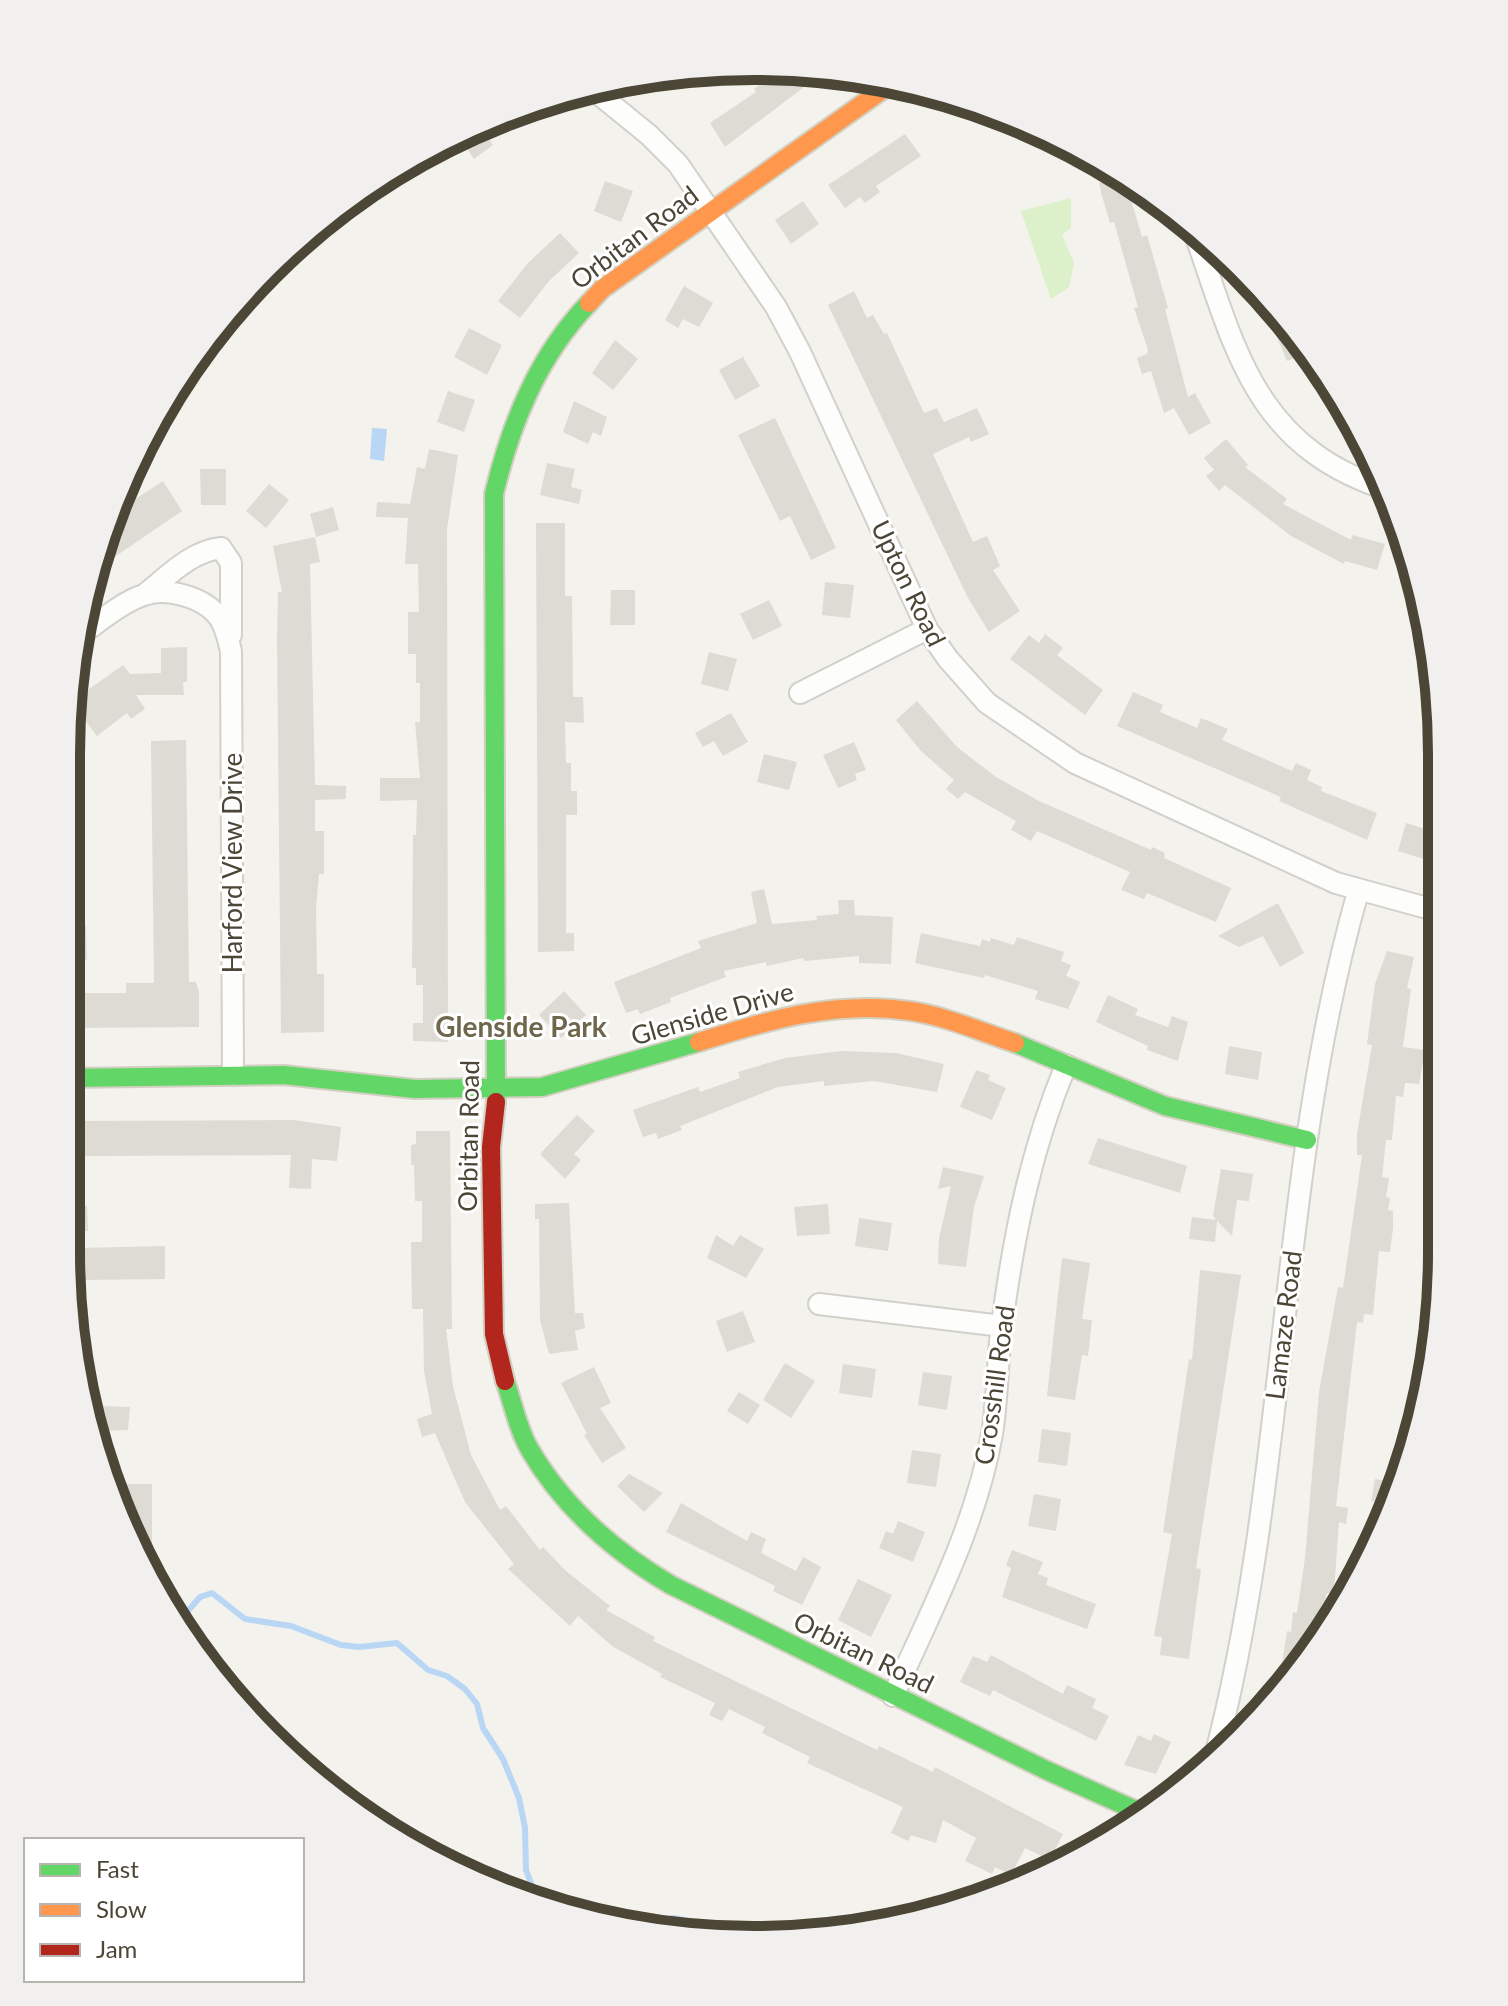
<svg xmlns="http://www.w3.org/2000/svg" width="1508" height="2006" viewBox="0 0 1508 2006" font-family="Lato,sans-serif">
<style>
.green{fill:#dcf0ca}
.water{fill:#b9d6f5}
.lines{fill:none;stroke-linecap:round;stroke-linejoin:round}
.stream{stroke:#b9d6f5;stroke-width:6}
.building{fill:#dddbd4}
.street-casing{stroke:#d1d0ca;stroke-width:24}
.fast-casing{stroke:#d3d0c2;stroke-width:22}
.slow-casing{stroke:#d3d0c2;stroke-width:22}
.jam-casing{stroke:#d3d0c2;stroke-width:22}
.street{stroke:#fdfdfc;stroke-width:20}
.fast{stroke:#63d668;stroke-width:18}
.slow{stroke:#ff974d;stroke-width:18}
.jam{stroke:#b3261e;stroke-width:18}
.labels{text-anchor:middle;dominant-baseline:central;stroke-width:6;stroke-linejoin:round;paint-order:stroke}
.street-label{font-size:26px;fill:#4b4636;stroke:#fff}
.neighbourhood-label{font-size:28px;font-weight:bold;fill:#6f664c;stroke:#fff}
.rim{fill:none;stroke:#4b4636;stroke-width:10}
</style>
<rect width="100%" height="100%" fill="#f3f2ec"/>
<path class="green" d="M1071,198V228L1062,235L1074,263L1069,287L1051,299L1021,211Z"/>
<path class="water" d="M372,428L387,429L384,461L370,459Z"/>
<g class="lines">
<path class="stream" d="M179,1621L200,1597L212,1593L245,1619L291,1626L341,1645L359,1647L397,1643L428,1670L447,1676L465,1689L477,1704L483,1728L503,1759L519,1798L525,1828L526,1870L537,1899
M634,1928L673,1918L771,1937"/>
</g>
<path class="building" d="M767,69L825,71L725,147L710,123L756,92L754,89L772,76Z
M482,129L493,145L474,159L463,143Z
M905,134L921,156L876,186L880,192L865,203L860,197L845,208L828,185Z
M1095,157L1124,176L1142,237L1147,235L1168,308L1165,309L1188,397L1195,393L1211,423L1189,435L1174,408L1164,413L1151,371L1142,374L1137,358L1147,354L1148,350L1134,308L1138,307L1114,222L1110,223L1102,196L1099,183L1103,182Z
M605,181L633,191L621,222L594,211Z
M803,201L819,224L791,244L775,220Z
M560,233L579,253L549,281L520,318L498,301L528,263Z
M684,286L713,303L699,327L683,319L678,328L665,320Z
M854,291L867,318L873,315L884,334L887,333L924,413L937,408L944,422L977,408L989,434L971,442L969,437L933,454L973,542L987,536L1000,566L993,570L1020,611L989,632L968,598L828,305Z
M1283,318L1309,352L1287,361L1271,323Z
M469,328L502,345L487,375L454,357Z
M615,340L638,359L613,390L592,373Z
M743,357L760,386L735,400L719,370Z
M448,391L475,400L464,432L437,422Z
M574,401L607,417L601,436L593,432L588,444L563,432Z
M775,418L836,548L811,560L790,516L780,521L738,435Z
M1226,439L1248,465L1245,467L1287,499L1283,504L1351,540L1352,535L1385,544L1377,570L1345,561L1344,564L1291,536L1225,485L1219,491L1206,476L1214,470L1204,458Z
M429,449L458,455L447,529L448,1042L413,1041V1023H423V985H416V968H412L413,835H416L417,800L380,801V778H420L415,722H420V683H416V654H408V612H419L418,564H405L408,518L376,517L377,502L410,504L417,467L425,469Z
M547,463L575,469L571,487L582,490L579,504L540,495Z
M200,469H226V505H201Z
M163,481L182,511L91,573L120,509Z
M269,484L289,500L266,528L246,511Z
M333,507L339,530L316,537L310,514Z
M536,523H565V596H572L573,697H583L584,723L565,722L566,763H571V791H577V815H566V933H574V951L538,952Z
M315,537L320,562L310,564L315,785L346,786V799L315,800V831H324V874H319L316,909L317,974H324V1032L281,1033L277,638L278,592H282L273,546Z
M825,582L854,585L850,618L822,615Z
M611,590H635V625H610Z
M769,600L782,626L753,640L740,614Z
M1045,634L1063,648L1057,655L1103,690L1085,715L1010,659L1029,635L1039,643Z
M187,647V682H183L184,695H136L145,709L131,719L127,713L97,736L71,702L123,665L130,674L161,673V648Z
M709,652L737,659L728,691L701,684Z
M1133,692L1163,705L1160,712L1197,728L1201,718L1228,729L1222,740L1292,771L1296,763L1311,770L1307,780L1322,787L1321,791L1377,813L1367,840L1279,801L1281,797L1117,726Z
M917,701L957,747L996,777L1039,801L1151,850L1152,847L1165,853L1164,858L1231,888L1216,922L1147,893L1144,899L1121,890L1130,872L1037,831L1031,841L1011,830L1016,821L965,792L958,799L946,789L954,780L921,751L896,720Z
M731,713L748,742L723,756L714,741L703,747L695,733Z
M186,740L189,982H196L199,992V1027L67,1028V993H126V983H154L151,741Z
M854,742L866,770L855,774L857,780L838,788L823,755Z
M764,754L797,762L789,790L757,782Z
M1406,823L1437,833L1430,861L1398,851Z
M67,835H84L85,857H67Z
M82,888V926H86L87,960H67V889Z
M764,889L772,924L817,920L816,916L839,914L838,900H854L855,915L893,917L891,964L859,963V956L804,961L803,958L767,966L766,962L724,971L726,977L670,998L671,1002L640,1014L638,1009L626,1013L614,982L701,948L698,941L757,923L751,892Z
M1278,903L1304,953L1280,967L1263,936L1239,947L1218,936Z
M921,933L980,946L982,939L990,942L991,938L1014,945L1017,937L1064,952L1061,961L1071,965L1066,976L1080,982L1068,1009L1035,999L1038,991L985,975L984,978L915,963Z
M1387,951L1414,957L1407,988L1411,989L1403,1047L1425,1050L1419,1084L1405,1083L1403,1097L1396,1096L1392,1140H1386L1382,1177L1389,1178L1386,1197L1390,1198L1388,1210L1393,1211V1228L1390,1252L1379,1251L1373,1315L1364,1314L1363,1323L1357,1322L1336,1506L1348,1508L1346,1524L1339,1522L1334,1591L1326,1594L1320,1637L1277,1698L1287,1631L1291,1632L1293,1612L1297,1613L1305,1558L1319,1392L1338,1287L1343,1288L1362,1155H1357V1134L1372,1045L1367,1044L1375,984Z
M564,991L586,1015L561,1038L539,1015Z
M1108,995L1138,1009L1135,1015L1168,1027L1172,1016L1188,1022L1178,1061L1147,1050L1148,1046L1096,1022Z
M1229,1046L1262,1052L1258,1080L1225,1074Z
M841,1051L896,1053L944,1064L937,1092L874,1081L824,1086V1081L778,1087L680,1126L682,1130L658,1139L656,1133L643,1137L633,1110L698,1087L700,1092L740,1078L738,1072L785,1058Z
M976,1070L990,1075L988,1080L1006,1088L992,1120L960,1107Z
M577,1115L595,1131L574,1154L581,1160L565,1179L540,1154Z
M294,1120L341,1127L337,1161L312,1159L311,1189L289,1188L291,1155L83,1156V1121Z
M416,1131H450L452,1329H446L453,1386L471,1455L500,1510L506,1506L540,1550L543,1547L566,1571L610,1606L606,1610L655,1637L653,1641L877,1750L879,1746L933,1772L935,1767L1063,1834L1050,1860L1025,1848L1011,1875L995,1867L992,1874L965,1861L976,1838L943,1820L936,1843L911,1835L908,1841L891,1833L903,1807L807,1763L810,1757L762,1733L765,1727L729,1709L722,1721L709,1715L715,1703L660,1677L662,1674L612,1646L578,1616L570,1626L508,1569L514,1564L465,1502L435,1433L422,1437L417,1419L432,1414L424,1371L423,1309H412L411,1242H422V1201H415L414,1165H411V1145L416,1144Z
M1098,1138L1187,1166L1180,1193L1088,1164Z
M943,1167L984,1176L974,1207L966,1267L938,1264L939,1238L951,1186L938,1189Z
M1221,1169L1253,1174L1249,1201L1237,1200L1232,1236L1217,1221L1215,1242L1189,1239L1192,1217L1216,1220L1213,1216Z
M569,1203L575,1313H583L585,1328L575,1331L578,1350L549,1354L540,1320L539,1219H535V1204Z
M828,1204L830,1234L797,1236L794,1207Z
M66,1206H87L88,1231H66Z
M859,1218L892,1223L888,1251L855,1246Z
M716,1235L733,1246L740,1235L764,1249L746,1278L707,1258Z
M165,1246V1279L80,1280V1248Z
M1062,1258L1090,1263L1082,1319L1092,1320L1088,1356L1082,1355L1075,1400L1047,1396Z
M1200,1270L1241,1275L1196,1568L1201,1569L1189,1659L1160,1655L1162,1637L1154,1636L1172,1534L1163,1532L1189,1359L1192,1360Z
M743,1311L755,1342L727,1352L716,1321Z
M785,1363L815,1381L791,1418L763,1400Z
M843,1364L876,1369L872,1398L839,1393Z
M594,1367L611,1403L600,1408L626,1448L602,1463L584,1435L587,1434L561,1383Z
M923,1372L952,1376L947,1410L918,1405Z
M739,1392L760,1405L748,1424L727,1411Z
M101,1406L130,1407L128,1430L102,1431Z
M1042,1429L1071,1433L1067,1466L1038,1462Z
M912,1450L941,1454L936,1487L907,1483Z
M629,1474L663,1493L644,1512L617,1486Z
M1375,1479L1398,1483L1391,1505L1371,1501Z
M112,1484H152V1551H140Z
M1034,1494L1061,1499L1056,1531L1028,1526Z
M681,1503L747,1541L751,1532L766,1539L761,1553L796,1571L803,1557L821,1567L802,1605L773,1591L775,1586L666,1532Z
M898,1521L925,1532L913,1562L879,1548L886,1531L893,1534Z
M1012,1550L1043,1562L1038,1574L1048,1578L1046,1585L1096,1604L1087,1629L1002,1597L1011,1568L1006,1565Z
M858,1579L892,1595L871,1637L838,1620Z
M991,1655L1063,1694L1067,1685L1096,1699L1092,1708L1109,1716L1096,1741L993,1690L990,1696L960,1682L973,1656L987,1662Z
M1154,1734L1171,1742L1156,1774L1124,1765L1138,1735L1151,1741Z"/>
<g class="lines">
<g class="street-casing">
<path id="street" d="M590,87L649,135L678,164L776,307L800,352L927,629L948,659L987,703L1075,763L1336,883L1438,911
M1192,226C1235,346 1252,447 1389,490
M144,595C167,577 191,551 221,548L231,563V635
M80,635C99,622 122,602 144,595C167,587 203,597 218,616C226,626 228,640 231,651L233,1075
M800,693L927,629
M819,1304L1002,1326
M893,1696C931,1611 976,1526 992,1434C998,1398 997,1360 1002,1324C1014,1234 1031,1149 1066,1065
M1214,1760C1289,1475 1277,1175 1358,892"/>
</g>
<g class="fast-casing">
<path id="fast" d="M1015,1043L1165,1106L1307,1140
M66,1078L284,1075L415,1089L542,1087L699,1042
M496,1102L494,494C511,423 538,356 589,303
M505,1381C513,1403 518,1430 530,1450C564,1508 615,1552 671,1585L1048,1771L1144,1814"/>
</g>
<g class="slow-casing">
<path id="slow" d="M589,303L602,289L892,83
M699,1042C768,1020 836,1000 910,1011C946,1016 981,1032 1015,1043"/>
</g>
<g class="jam-casing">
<path id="jam" d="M496,1102L491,1147L494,1334L505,1381"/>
</g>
<use href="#street" class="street"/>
<use href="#fast" class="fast"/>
<use href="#slow" class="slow"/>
<use href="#jam" class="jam"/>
</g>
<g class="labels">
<g class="street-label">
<text transform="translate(634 237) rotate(-37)">Orbitan Road</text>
<text transform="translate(909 583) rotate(64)">Upton Road</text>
<text transform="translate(232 863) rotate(-90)">Harford View Drive</text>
<text transform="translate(712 1013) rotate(-16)">Glenside Drive</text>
<text transform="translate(468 1136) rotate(-89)">Orbitan Road</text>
<text transform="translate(1283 1325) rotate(-83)">Lamaze Road</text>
<text transform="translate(994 1385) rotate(-82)">Crosshill Road</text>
<text transform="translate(864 1652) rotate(26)">Orbitan Road</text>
</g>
<g class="neighbourhood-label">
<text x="521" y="1026">Glenside Park</text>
</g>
</g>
<path d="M0 0H1508V2006H0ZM754 80H754A674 674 0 0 1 1428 754V1252A674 674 0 0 1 754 1926H754A674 674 0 0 1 80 1252V754A674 674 0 0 1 754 80Z" fill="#f1f0ef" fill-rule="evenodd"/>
<path class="rim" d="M754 80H754A674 674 0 0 1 1428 754V1252A674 674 0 0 1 754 1926H754A674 674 0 0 1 80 1252V754A674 674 0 0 1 754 80Z"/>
<rect x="24" y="1838" width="280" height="144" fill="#ffffff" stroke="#b7b5af" stroke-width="2"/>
<rect x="40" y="1864" width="40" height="12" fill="#63d668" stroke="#b7b5af" stroke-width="2"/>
<text x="96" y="1878" font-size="24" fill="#4b4636">Fast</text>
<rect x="40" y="1904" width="40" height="12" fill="#ff974d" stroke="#b7b5af" stroke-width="2"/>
<text x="96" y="1918" font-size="24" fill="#4b4636">Slow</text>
<rect x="40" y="1944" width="40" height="12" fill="#b3261e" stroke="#b7b5af" stroke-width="2"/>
<text x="96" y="1958" font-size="24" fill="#4b4636">Jam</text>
</svg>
